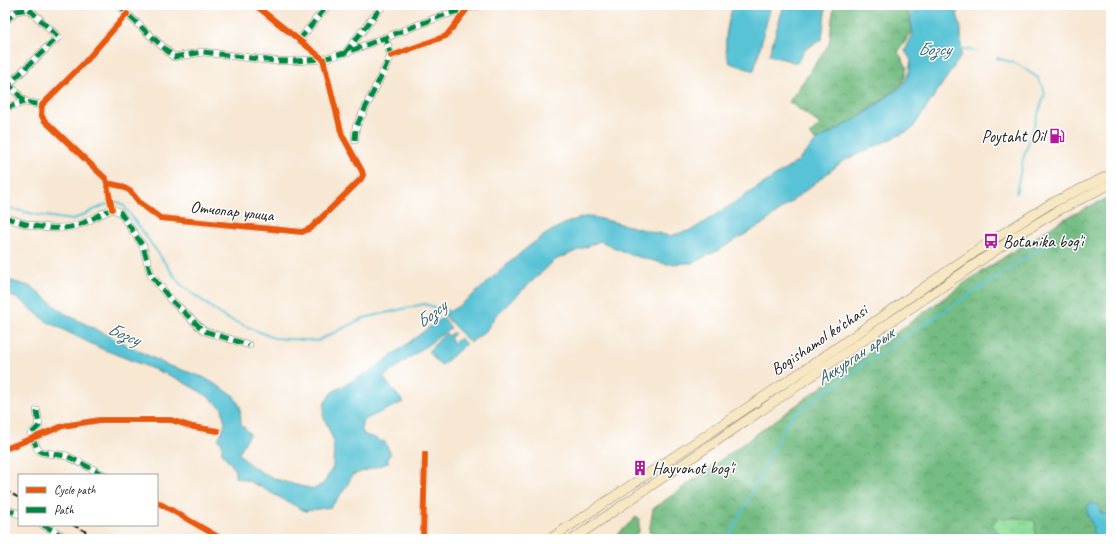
<svg xmlns="http://www.w3.org/2000/svg" width="1116" height="544" viewBox="0 0 1116 544" font-family="Caveat,sans-serif">
<style>
.forest{fill:url(#forest-crowns);stroke:#486c50}
.wetland{fill:url(#wetland-marsh);stroke:#567c5c}
.water{fill:#59c3d5;stroke:#3a7078}
.lines{fill:none;stroke-linecap:round;stroke-linejoin:round}
.stream{stroke:#59c3d5;stroke-width:2}
.minor-casing{stroke:#8a8278;stroke-width:8}
.secondary-casing{stroke:#8a8278;stroke-width:10}
.minor{stroke:#fff;stroke-width:7}
.secondary{stroke:#f7e8c3;stroke-width:9}
.rail{stroke:#1c1c1c;stroke-width:2;stroke-dasharray:6 3;stroke-linecap:butt}
.quiet{stroke:#00873e;stroke-width:5;stroke-dasharray:10 5;stroke-linecap:butt}
.cycleway-casing{stroke:#fff;stroke-width:8}
.cycleway{stroke:#e8590c;stroke-width:6}
.labels{text-anchor:middle;dominant-baseline:central;stroke-width:3;stroke-linejoin:round;paint-order:stroke}
.poi-label{font-size:17px;fill:#1c1c1c;stroke:#fff;text-anchor:start}
.street-label{font-size:17px;fill:#1c1c1c;stroke:#fff}
.water-label{font-size:18px;font-style:italic;fill:#345f66;stroke:#fff}
</style>
<defs>
<pattern id="forest-crowns" width="20" height="18" patternUnits="userSpaceOnUse"><rect width="20" height="18" fill="#74bc83"/><path d="M2 6a3 3 0 1 1 6 0M12 15a3 3 0 1 1 6 0" fill="none" stroke="#5e986a"/></pattern>
<pattern id="wetland-marsh" width="20" height="14" patternUnits="userSpaceOnUse"><rect width="20" height="14" fill="#90dd9b"/><path d="M1 5h8M5 5V1M11 12h8M15 12V8" fill="none" stroke="#7cbd85"/></pattern>
</defs>
<rect width="100%" height="100%" fill="#fff"/>
<filter id="ink" filterUnits="userSpaceOnUse"><feTurbulence type="fractalNoise" baseFrequency=".025" numOctaves="2"/><feDisplacementMap in="SourceGraphic" scale="8" xChannelSelector="R" yChannelSelector="G"/><feConvolveMatrix kernelMatrix="1 2 1 2 8 2 1 2 1" color-interpolation-filters="sRGB"/></filter>
<filter id="wash" filterUnits="userSpaceOnUse"><feTurbulence type="fractalNoise" baseFrequency=".012" numOctaves="4" result="noise"/><feDisplacementMap in="SourceGraphic" scale="16" xChannelSelector="R" yChannelSelector="G"/><feGaussianBlur stdDeviation="0.9" result="paint"/><feColorMatrix in="noise" values="0 0 0 0 0 0 0 0 0 0 0 0 0 0 0 0 0 1.4 0 .05"/><feComposite in="paint" operator="in"/></filter>
<g filter="url(#wash)">
<rect width="100%" height="100%" fill="#f7e7d3"/>
<path class="forest" d="M834,5H913L908,16L913,31L898,52L907,67L903,83L863,115L816,141L809,135L820,124L789,102L829,44Z
M1111,196V539H667V536L649,532L653,509L973,277L1064,219Z
M636,517L639,518V532L627,539H613Z"/>
<path class="wetland" d="M1018,518L1035,521L1036,539C1019,540 1001,540 992,525L996,519Z"/>
<path class="water" d="M733,5H771L754,71L730,63C721,45 728,23 733,5Z
M784,5H826L822,39L805,49L797,63L769,55Z
M918,5H960L957,13L961,29V56L912,129L843,161L764,223L717,251L692,263L666,264L631,255L600,241L555,260L495,316L486,331L470,343L444,315C452,310 461,305 468,299C503,271 543,224 589,216L669,236L692,230L797,162L816,141L863,115L904,84L909,72L911,60L905,51L913,34L910,17Z
M5,279L32,287L64,313L83,323L167,365L203,377L233,395L240,406L241,424L250,434L239,453C257,477 287,483 314,489L324,483L333,467L334,442L323,415L325,402L332,392L371,371L443,317L451,328L383,377L403,402L368,418L363,421L361,429L365,435L375,438L380,442L384,441L391,454L388,456V463L352,475L347,486L331,507L305,511L251,482L235,477V469L222,453V443L218,440L225,424L222,408L206,395L176,378L100,348L46,321L20,300L5,293Z
M453,332L455,334L450,338L454,343L460,338L466,344L441,366L428,351L446,333L449,336Z
M1090,503L1098,505L1101,513L1111,516V539H1098C1094,535 1091,532 1093,526C1088,518 1084,511 1090,503Z"/>
<g class="lines">
<path class="stream" d="M960,48L978,52
M997,58L1017,64L1038,78L1045,93L1024,156L1016,193
M113,203L119,202L125,207L180,284L224,317L274,338L317,341L364,318L424,304L452,312
M5,207L38,215L72,220L109,203
M728,539L787,422L796,413L862,365L1050,242"/>
</g>
</g>
<g filter="url(#ink)">
<g class="lines">
<g class="minor-casing">
<path id="minor" d="M120,5L127,14L174,57L203,52L274,61H295L323,59L345,53L444,15L480,5
M29,9L58,37L9,84L25,102L42,105
M5,22L16,11L29,9L35,5
M299,40L328,5
M345,53L383,5
M391,56L446,36L468,8
M5,108L25,102
M355,140L356,127L391,56L385,37
M107,183L121,186L130,191L140,203L160,218L302,232L311,228L361,179L363,175L362,171L342,135L323,59L255,5
M112,209L106,179L44,120L41,114L42,105L84,63L127,14
M5,217C25,225 53,232 75,226C88,222 100,214 112,209L120,212L143,246L151,275L171,300L204,331L249,345
M37,411L39,426L31,434L37,448L41,452L67,456L104,475
M5,449L63,426L100,420H171L193,427L218,431
M157,502L222,539
M5,509L19,514
M43,525L69,539
M423,539L425,454"/>
</g>
<g class="secondary-casing">
<path id="secondary" d="M550,539L816,362L991,241L1050,204L1111,174
M573,539L1018,235L1059,210L1111,184"/>
</g>
<use href="#minor" class="minor"/>
<use href="#secondary" class="secondary"/>
<path class="rail" d="M5,490L19,498
M73,525L100,539"/>
<path class="quiet" d="M120,5L127,14L174,57L203,52L274,61H295L323,59L345,53L444,15L480,5
M29,9L58,37L9,84L25,102L42,105
M5,22L16,11L29,9L35,5
M299,40L328,5
M345,53L383,5
M5,108L25,102
M355,140L356,127L391,56L385,37
M5,217C25,225 53,232 75,226C88,222 100,214 112,209L120,212L143,246L151,275L171,300L204,331L249,345
M37,411L39,426L31,434L37,448L41,452L67,456L104,475
M5,509L19,514
M43,525L69,539"/>
<g class="cycleway-casing">
<path id="cycleway" d="M391,56L446,36L468,8
M107,183L121,186L130,191L140,203L160,218L302,232L311,228L361,179L363,175L362,171L342,135L323,59L255,5
M112,209L106,179L44,120L41,114L42,105L84,63L127,14
M5,449L63,426L100,420H171L193,427L218,431
M157,502L222,539
M423,539L425,454"/>
</g>
<use href="#cycleway" class="cycleway"/>
</g>
</g>
<defs>
<g id="fuel-bare" transform="scale(1.2)"><path d="M-5.5-6h7V0h2V4h1.3V-2.5L3-4.5l.8-.8L6-3V5H2.5V1h-1V6h-7ZM-4.2-4.7v3.2H.2V-4.7Z" fill="#b5179e" stroke="#fff" stroke-width="2.5" paint-order="stroke"/></g>
<g id="bus-bare" transform="scale(1.2)"><path d="M-5-6H5V4H4V6H2V4H-2V6H-4V4H-5ZM-3.5-4V0h7V-4ZM-3.5 1.2v1.5H-2V1.2ZM2 1.2v1.5H3.5V1.2Z" fill="#b5179e" stroke="#fff" stroke-width="2.5" paint-order="stroke"/></g>
<g id="building-bare" transform="scale(1.2)"><path d="M-4-6H4V6H1V3H-1V6H-4ZM-2.5-4.3h1.7v1.8h-1.7ZM.8-4.3h1.7v1.8H.8ZM-2.5-1h1.7V.8h-1.7ZM.8-1h1.7V.8H.8Z" fill="#b5179e" stroke="#fff" stroke-width="2.5" paint-order="stroke"/></g>
</defs>
<g fill-rule="evenodd">
<use href="#fuel-bare" x="1057" y="136"/>
<use href="#bus-bare" x="991" y="241"/>
<use href="#building-bare" x="640" y="468"/>
</g>
<g class="labels">
<g class="poi-label">
<text x="1045" y="136" text-anchor="end">Poytaht Oil</text>
<text x="1003" y="241">Botanika bog'i</text>
<text x="652" y="468">Hayvonot bog'i</text>
</g>
<g class="street-label">
<text transform="translate(232 211) rotate(6)">Отчопар улица</text>
<text transform="translate(819 340) rotate(-34)">Bogishamol ko'chasi</text>
</g>
<g class="water-label">
<text x="934" y="49">Бозсу</text>
<text transform="translate(431 314) rotate(-38)">Бозсу</text>
<text transform="translate(124 334) rotate(23)">Бозсу</text>
<text transform="translate(855 356) rotate(-34)">Аккурган арык</text>
</g>
</g>
<rect width="1116" height="544" fill="none" stroke="#fff" stroke-width="20"/>
<rect x="18" y="474" width="140" height="52" fill="#ffffff" stroke="#a4a4a4"/>
<rect x="26" y="487" width="20" height="6" fill="#e8590c" stroke="#a4a4a4"/>
<text x="54" y="494" font-size="12" fill="#1c1c1c">Cycle path</text>
<rect x="26" y="507" width="20" height="6" fill="#00873e" stroke="#a4a4a4"/>
<text x="54" y="514" font-size="12" fill="#1c1c1c">Path</text>
</svg>
